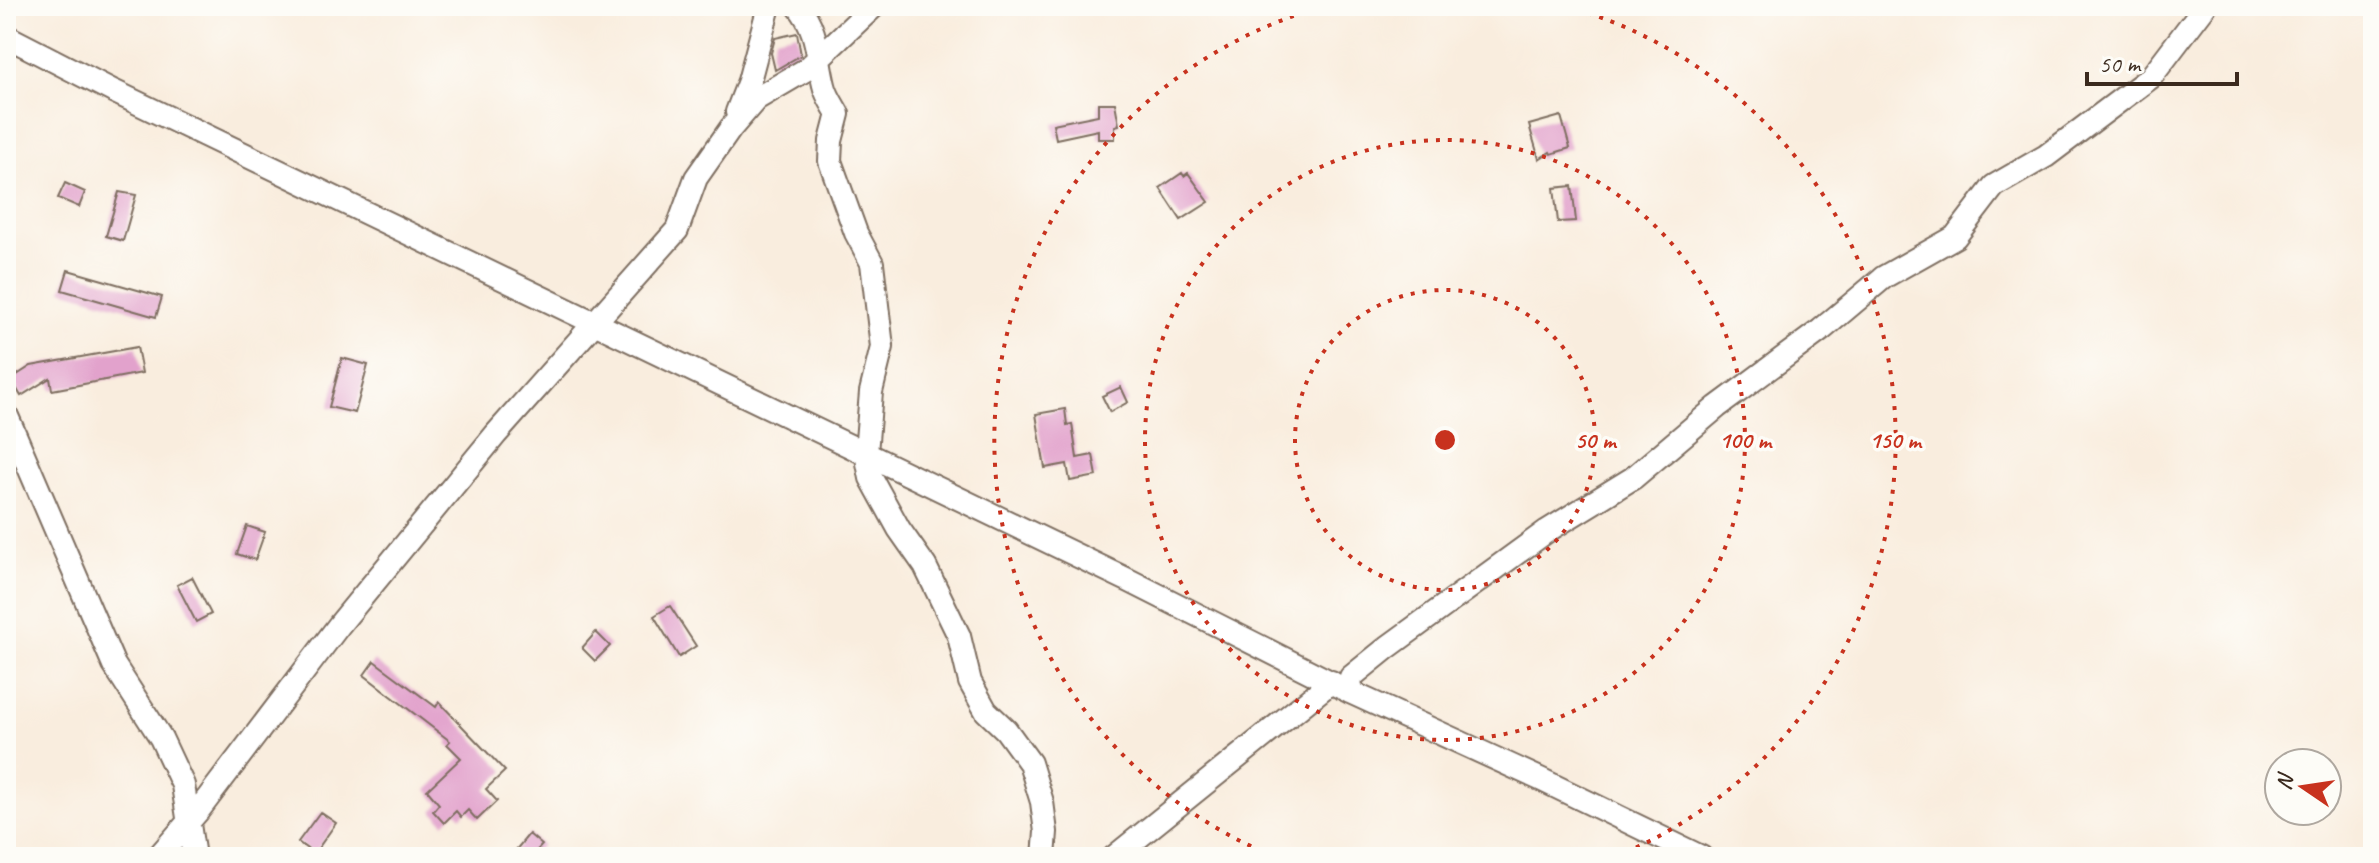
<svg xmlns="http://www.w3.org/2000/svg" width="2379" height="863" viewBox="0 0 2379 863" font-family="Caveat,sans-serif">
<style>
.building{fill:#e2a2cc}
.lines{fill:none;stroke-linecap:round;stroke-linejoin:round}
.minor-casing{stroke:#7e6e61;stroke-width:26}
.minor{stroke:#fff;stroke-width:22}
.ring{fill:none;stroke:#c8321e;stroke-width:4;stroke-dasharray:4 8}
.centre{fill:#c8321e;stroke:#fdfcf7;stroke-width:4}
.ring-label{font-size:24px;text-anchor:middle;font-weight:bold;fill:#c8321e;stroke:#fdfcf7;stroke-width:7;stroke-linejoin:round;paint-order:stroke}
</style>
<rect width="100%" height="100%" fill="#fdfcf7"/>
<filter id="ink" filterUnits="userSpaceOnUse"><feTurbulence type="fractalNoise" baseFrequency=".0125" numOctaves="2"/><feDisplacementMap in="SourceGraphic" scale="16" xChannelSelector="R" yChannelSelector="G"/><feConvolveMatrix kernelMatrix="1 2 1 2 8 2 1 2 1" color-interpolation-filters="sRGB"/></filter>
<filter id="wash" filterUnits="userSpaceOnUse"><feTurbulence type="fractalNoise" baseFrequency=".006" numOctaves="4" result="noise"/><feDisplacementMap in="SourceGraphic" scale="32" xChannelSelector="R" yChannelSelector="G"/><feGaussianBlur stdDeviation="1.8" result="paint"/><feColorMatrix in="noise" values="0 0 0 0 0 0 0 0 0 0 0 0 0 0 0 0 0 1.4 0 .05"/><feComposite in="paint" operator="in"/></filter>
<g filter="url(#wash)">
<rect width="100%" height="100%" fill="#f9edde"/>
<g id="blocks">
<path class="building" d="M797,33L801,55L775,70L771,53L775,38Z
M1098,103H1115L1119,125L1115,126V139H1098V130L1056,139L1053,124L1098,115Z
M1561,116L1570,148L1551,154L1550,152L1539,159L1529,125Z
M1182,173L1184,176L1188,173L1209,202L1181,220L1160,188Z
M65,183L85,192L79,207L58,198Z
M1572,186L1576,221L1558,222L1554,188Z
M119,192L136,195L123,241L106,236Z
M68,270L162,297L156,317L62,290Z
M137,347L142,373L52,390L50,378L21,396L11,379L31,366Z
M342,358L368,365L355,413L329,407Z
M1121,387L1128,402L1110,412L1102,396Z
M1065,409L1067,425L1072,424L1077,458L1093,455L1097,476L1070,481L1067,464L1045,468L1036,414Z
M247,526L265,532L255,560L237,554Z
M192,577L211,614L196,622L177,585Z
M670,606L696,646L679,657L654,616Z
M596,632L610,646L595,661L582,648Z
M374,661L436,707L439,702L505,771L486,789L497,801L477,820L468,810L461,817L456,811L444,823L433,811L439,804L427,790L461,758L447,744L450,741L364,675Z
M320,812L336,823L314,854L298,842Z
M529,834L542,845L531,857H510Z"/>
</g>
</g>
<g filter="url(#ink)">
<use href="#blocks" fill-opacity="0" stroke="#7e6e61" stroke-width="2"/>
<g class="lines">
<g class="minor-casing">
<path id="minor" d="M798,6C818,29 817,57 824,85C826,95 833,105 838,114L831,141L830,161L856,233L872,263L882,347L871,392L866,453L871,478L899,529L925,566L959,636L970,682L986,711L1006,730L1030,763L1042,802L1046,832L1044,857
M6,36L113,91L1130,581L1350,692L1540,779L1701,857
M737,112L749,81L769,6
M6,414L114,665L161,738L183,785L194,857
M1350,692L1351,677L1388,647L1547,531L1633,478L1717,407L1821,330L1884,277L1955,237L1994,186L2046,156L2151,77L2205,6
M158,857L198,811L340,624L496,434L677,230L696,178L731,128L756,99L807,69L874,6
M1114,857L1331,682"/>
</g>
<use href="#minor" class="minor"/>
</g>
</g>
<g class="ring">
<circle cx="1445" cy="440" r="150"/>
<circle cx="1445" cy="440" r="300"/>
<path d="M1273 856A450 450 0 0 1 1325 6M1565 6A450 450 0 0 1 1617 856"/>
</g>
<circle cx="1445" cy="440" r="12" class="centre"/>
<g class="ring-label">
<text x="1595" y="448">50 m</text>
<text x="1745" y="448">100 m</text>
<text x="1895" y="448">150 m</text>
</g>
<rect width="2379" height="863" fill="none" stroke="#fdfcf7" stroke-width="32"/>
<g transform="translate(2303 787) rotate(283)"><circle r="38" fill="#fdfcf7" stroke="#afa8a0" stroke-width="2"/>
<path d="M0-6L14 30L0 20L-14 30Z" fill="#c8321e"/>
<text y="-12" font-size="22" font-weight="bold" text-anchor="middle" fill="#3b2a1e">N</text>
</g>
<path d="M2087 72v12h150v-12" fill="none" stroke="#3b2a1e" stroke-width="4"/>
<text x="2099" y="72" font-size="24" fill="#3b2a1e" stroke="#fdfcf7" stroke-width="6" paint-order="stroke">50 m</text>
</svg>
